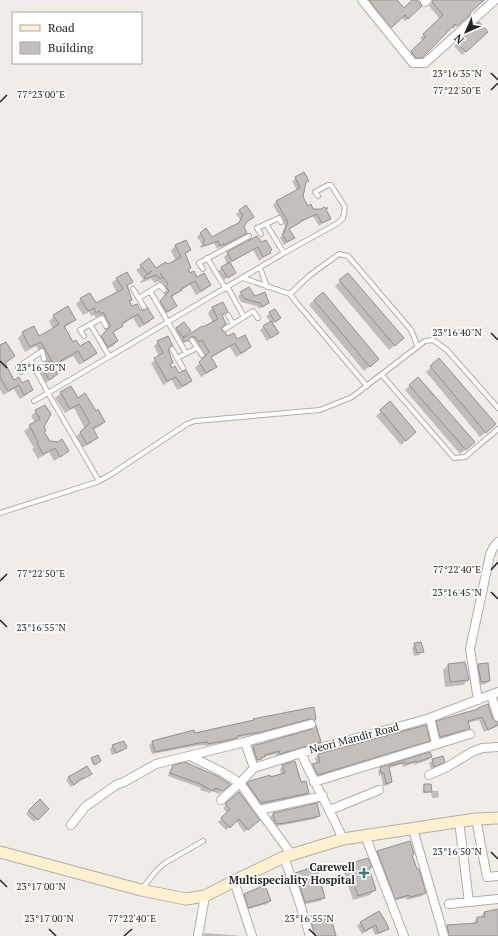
<svg xmlns="http://www.w3.org/2000/svg" width="498" height="936" viewBox="0 0 498 936" font-family="'PT Serif',serif">
<style>
.shadow{fill:#0003}
.building{fill:#c4bebd;stroke:#95908f}
.lines{fill:none;stroke-linecap:round;stroke-linejoin:round}
.lane-casing{stroke:#b2aeab;stroke-width:6}
.street-casing{stroke:#b2aeab;stroke-width:10}
.secondary-casing{stroke:#b2aeab;stroke-width:13}
.lane{stroke:#fff;stroke-width:4}
.street{stroke:#fff;stroke-width:8}
.secondary{stroke:#fef1cf;stroke-width:11}
.ticks{fill:none;stroke:#252422;stroke-width:1.5}
.poi-dot{fill:#347d7c;stroke:#fff;stroke-width:1.5}
.labels{text-anchor:middle;dominant-baseline:central;stroke-width:3.5;stroke-linejoin:round;paint-order:stroke}
.street-label{font-size:11px;fill:#252422;stroke:#fff}
.poi-label{font-size:11px;font-weight:bold;fill:#252422;stroke:#fff;text-anchor:end}
.ticks-label{font-size:10px;text-anchor:middle;fill:#252422;stroke:#fff;stroke-width:3.5;stroke-linejoin:round;paint-order:stroke}
</style>
<rect width="100%" height="100%" fill="#f0ece8"/>
<path class="shadow" d="M375,0H395L404,9L413,0H416L420,6L405,21L401,17L388,30L368,6Z
M434,0H483L453,29L451,27L417,61L408,56L423,41L420,38L440,19L429,6Z
M479,23L487,32L462,55L454,46Z
M304,174L305,183L302,197L307,207L330,218L319,226L313,216L299,223L289,229L294,238L284,245L280,238L285,232L282,233L285,226L273,205L276,202L297,191L292,181Z
M246,206L245,223L242,227L246,233L242,236L221,248L220,247L217,249L214,243L201,248L200,246L202,244L197,237L200,234L206,230L212,238L237,225L240,219L236,214Z
M257,237L269,253L259,261L253,250L230,263L235,272L224,280L218,271L227,264L224,257L228,253Z
M186,241L190,250L185,254L187,270L189,274L210,285L205,290L196,295L190,285L180,291L171,298L176,306L171,310L162,316L156,306L165,296L162,291L164,289L158,281L155,283L151,279L141,283L140,282L143,279L136,270L149,260L156,270L176,261L171,251L175,246Z
M348,274L397,343L389,350L335,286Z
M117,278L131,282L127,287L131,300L129,302L132,308L153,318L148,323L139,328L133,318L122,325L117,330L112,333L117,341L113,346L103,351L97,342L106,333L98,316L96,318L94,315L91,316L89,312L83,315L76,304L81,299L95,305L117,293L112,283Z
M249,288L254,297L268,303L259,309L257,306L241,302L238,296Z
M314,300L372,364L364,371L309,305Z
M223,303L227,311L222,316L221,331L226,338L237,341L250,347L245,352L236,357L230,347L215,355L210,358L215,367L211,371L201,377L195,368L205,357L197,344L194,346L191,342L186,341L179,346L178,344L183,339L182,338L177,342L171,334L184,324L190,331L183,339L213,323L208,313L212,308Z
M275,310L279,318L272,324L278,333L267,341L260,330L270,322L266,316Z
M54,316L75,320L64,328L72,343L80,348L96,353L91,358L79,365L73,356L52,367L57,374L52,379L44,384L37,371L46,364L36,346L25,352L18,338L23,333L39,337L53,329L49,321Z
M158,342L172,346L168,350L172,363L169,365L178,374L191,380L187,385L177,390L172,380L163,385L151,363L159,357L154,346Z
M0,346L13,356L4,364L14,381L32,390L28,394L20,399L14,389L3,395L0,389Z
M431,367L490,429L480,437L426,372Z
M410,385L468,447L460,454L405,390Z
M70,387L78,399L96,412L104,422L99,427L92,430L96,438L91,443L82,448L75,437L85,429L74,408L65,413L55,398L61,393Z
M45,406L43,433L50,442L68,451L62,456L54,461L49,452L38,459L32,449L34,448L24,431L35,423L31,416L36,411Z
M381,411L410,437L401,445L376,416Z
M415,644L423,651L419,655L414,656L412,648Z
M448,665L466,666L468,680L463,685L445,687L443,670Z
M478,665L489,681L486,684L478,685L475,668Z
M476,711L498,723V726L484,732L479,720L468,723L469,728L465,732L437,740L433,726L437,722Z
M263,718L315,719L311,723L236,738L234,741L205,746V745L195,746L152,754L149,745L153,742L252,721Z
M425,726L429,740L426,743L315,777L310,768L317,764L315,758L318,755Z
M312,730L320,742L316,745L276,757V754L263,757L254,763L250,750L253,747Z
M113,746L126,748L122,751L112,755L110,749Z
M429,753L431,757L428,760L414,765V763L403,767L402,764L389,768L391,782L388,785L383,786L381,775L379,776L378,771L381,768Z
M92,759L100,761L93,765L91,760Z
M433,760L444,761L441,765L431,769L429,763Z
M174,766L229,784L219,794L212,791L210,793L200,790L201,788L168,776L170,770Z
M283,766L300,783L308,793L305,796L257,806L244,787L250,782L281,775L280,769Z
M87,767L91,774L71,787L66,780Z
M424,785L431,791L429,793H423V786Z
M433,791H438L439,796L437,798H432L431,792Z
M239,793L255,823L244,832L236,821L226,830L218,822L227,813L223,808Z
M40,801L48,809L34,822L26,814Z
M273,814L319,816L315,819L273,827L270,817Z
M377,851L412,855L425,893L422,896L407,900L406,898L392,901L374,855Z
M367,859L370,867L368,869L375,890L370,895L353,900L343,870L348,865Z
M296,874L324,898L320,901L302,905L293,877Z
M244,894L270,901L267,904L245,910L241,898Z
M498,910V936H446L444,929L447,926L474,924V922L477,918H481V916L484,913Z
M379,912L388,929L384,932L375,935L372,928L362,934L357,926L360,923Z
M312,922L335,932L336,936H312L308,926Z
M205,933L244,936H202Z"/>
<path class="building" d="M369,0H397L404,8L412,0H417L422,6L408,19L405,15L391,28Z
M432,0H484L470,13L471,14L457,26L455,24L422,58H416L411,51L426,37L423,34L443,15L432,2Z
M479,22L488,32L466,52L456,42Z
M304,172L309,181L306,182L303,197L308,206L311,204L313,209H321L324,207L325,208H328L326,209L331,219L322,223L317,214L301,221V222L289,229L295,238L287,242L282,234L285,232V231L284,232L288,222L276,201L300,188L295,177Z
M246,205L254,217L247,222L244,227L247,233L224,245V244L220,246L218,241L204,246L203,242L205,240L200,233L206,228L212,237L232,226L239,223L243,215L239,210Z
M257,236L261,242L266,240L272,250L270,252L271,253L263,257L258,247L232,261L227,252Z
M186,240L191,250L185,253L191,268L188,269L190,273L194,271L197,277L204,273L211,285L201,291L195,281L181,289L182,290L171,296L177,306L167,312L160,301L169,291L166,286L168,284L160,273L163,277L161,279L156,275L145,279L144,277L152,271L148,274L140,265L149,258L156,268L166,262L168,264L181,257L175,245Z
M230,262L236,273L228,278L221,267Z
M127,272L133,282L127,285L132,300L129,301L132,306L137,304L140,310H145L147,307L154,318L144,324L138,314L122,323L123,326L113,332L118,341L108,347L101,336L111,326L103,312L101,314L99,311L96,313L94,308L88,311L80,298L90,293L96,303L123,289L116,278Z
M348,273L404,338L395,346L339,280Z
M249,287L255,296L265,292L269,303L262,307L260,303L245,299L240,292Z
M323,292L379,359L370,367L314,300Z
M223,302L228,312L222,315L226,324L222,327V331L225,332L227,336L234,333L237,339L245,335L251,347L241,353L235,343L221,351L211,357L217,367L206,373L199,362L209,352L202,340L199,342L195,337H191L189,340L184,342L182,339L202,326L203,327L218,319L212,307Z
M68,306L76,320L64,326L73,342L76,340L80,346L89,341L97,353L84,361L78,351L54,365L41,342L30,347L22,332L34,326L39,336L50,330L59,324L53,315Z
M275,309L281,318L275,322L269,312Z
M271,321L279,333L271,338L263,326Z
M184,322L191,331L183,337L176,328Z
M168,336L173,346H171L168,349L173,363L170,364L172,368L175,366L179,373L186,370L192,381L182,386L176,377L167,381L154,358L163,353L157,341Z
M6,342L15,356L5,363L14,380L19,377L22,383L28,380L33,390L24,395L19,385L8,391L0,377V345Z
M439,358L496,424L486,433L430,366Z
M50,361L58,374L49,380L41,365Z
M418,377L475,442L466,450L409,385Z
M71,386L78,398L85,393L96,411L98,409L105,422L93,428L98,438L87,444L80,432L90,423L86,416L79,404L70,409L60,392Z
M390,401L416,432L406,441L380,410Z
M45,405L51,414L44,427L46,431L44,432L50,441L58,442L62,439L69,451L60,457L55,448L43,454L37,443L38,442L29,425L40,419L35,410Z
M421,642L424,652L417,653L414,643Z
M465,662L469,680L450,682L448,664Z
M488,663L490,681L481,682L478,664Z
M488,704L493,719L495,721L498,722V725L488,730L482,717L468,721L470,729L440,737L436,721L478,709V708Z
M314,707L316,719H315V721L310,719L258,733L259,732L237,736L238,738L208,744V742L199,743L155,752L152,741L194,730L195,733L254,720L253,719L263,717Z
M316,725L321,742L280,754L279,751L265,755V757L261,758L262,759L257,760L253,746L312,729Z
M426,725L430,741L318,775L312,764L320,762L318,754Z
M124,741L127,748L116,753L112,745Z
M430,752L432,757L417,762V761L406,764L405,762L389,766L392,782L386,784L384,773H381L380,767Z
M98,755L101,761L95,765L91,758Z
M443,756L445,762L434,767L432,759Z
M295,761L301,782L306,781L309,793L261,803L247,783L250,781L270,775V777L285,773L282,765Z
M185,762L219,777L230,784V785L223,791L215,788L214,791L203,786V785L170,773L173,765Z
M87,766L92,774L83,779L82,778L74,785L68,777Z
M424,784H431L432,792H424Z
M239,792L260,820L248,830L239,819L230,828L221,818L230,809L225,804Z
M40,799L49,809L38,820L28,811Z
M317,803L320,816L286,823L276,824L275,822L273,813Z
M410,841L414,854L412,855L417,869H419L426,893L410,897L409,895L395,899L377,851Z
M368,858L372,867L369,868L376,890L358,896L348,864Z
M316,866L325,898L305,902L295,873Z
M265,885L271,901L248,908L244,894Z
M498,909V936H449L447,925L477,923V917H485L484,912Z
M379,911L386,922L389,929L378,933L376,925L365,931L360,922Z
M331,918L336,936H315L311,921H315V922Z"/>
<g class="lines">
<g class="lane-casing">
<path id="lane" d="M266,224L279,218L281,222
M284,253L338,223L343,218L345,207L331,185H328L315,192L318,196
M207,258L226,289
M260,268L267,287
M203,269L199,263L249,236
M243,278L290,294
M133,289L144,307
M150,291L186,353
M139,298L160,285L164,290
M228,315L233,324
M244,317L253,311L258,318
M90,324L109,356
M225,329L244,317L228,288
M84,336L80,330L102,318L106,326
M192,340L202,355
M172,349L183,368
M177,358L197,348
M30,359L48,393L34,401
M21,372L18,367L42,351L44,359
M382,375L454,458L465,457L498,429
M367,386L296,302L290,294L310,275L339,254L348,256L411,330L418,347
M99,481L48,393L284,253L266,224L257,228L261,234
M0,513L97,482L110,475L187,424L195,421L320,410L352,397L425,341L433,340L447,350L498,408
M142,889L156,871L165,863L203,841"/>
</g>
<g class="street-casing">
<path id="street" d="M362,0L413,63H425L495,0
M424,0L425,2L427,0
M491,695L498,717
M478,700L470,649L490,555L493,548L498,542
M430,718L436,743
M245,742L254,768
M190,756L222,772L240,783L259,810L323,796
M429,775L447,767L472,752L482,748L498,747
M314,782L470,734
M221,800L240,783L254,768L301,753
M259,810L292,855
M330,810L379,790
M476,819L487,877L498,876
M459,821L469,902
M71,825L85,807L116,785L124,782L156,764L245,742L311,724
M413,829L444,936
M365,835L404,936
M343,839C330,810 314,782 301,753L427,719L498,692
M284,857L299,901L310,936
M234,881L252,936
M449,904L498,899
M198,936L205,896"/>
</g>
<g class="secondary-casing">
<path id="secondary" d="M0,852L141,890L186,899L205,896L234,881L284,857L343,839L476,819L498,818"/>
</g>
<use href="#lane" class="lane"/>
<use href="#street" class="street"/>
<use href="#secondary" class="secondary"/>
</g>
<path class="ticks" d="M491,73L498,80M491,90L498,83M0,102L7,95M491,333L498,340M0,361L7,368M491,570L498,562M0,581L7,574M491,592L498,599M0,620L7,627M491,852L498,859M0,880L7,887M49,929L56,936M309,929L316,936M124,936L132,929"/>
<path class="poi-dot" d="M362 867h4v4h4v4h-4v4h-4v-4h-4v-4h4z"/>
<g class="labels">
<g class="street-label">
<text transform="translate(354 738) rotate(-15)">Neori Mandir Road</text>
</g>
<g class="poi-label">
<text x="355" y="867">Carewell<tspan x="355" dy="13">Multispeciality Hospital</tspan></text>
</g>
</g>
<g class="ticks-label">
<text x="457" y="77">23°16'35"N</text>
<text x="457" y="94">77°22'50"E</text>
<text x="41" y="98">77°23'00"E</text>
<text x="457" y="336">23°16'40"N</text>
<text x="41" y="371">23°16'50"N</text>
<text x="457" y="573">77°22'40"E</text>
<text x="41" y="577">77°22'50"E</text>
<text x="457" y="596">23°16'45"N</text>
<text x="41" y="631">23°16'55"N</text>
<text x="457" y="855">23°16'50"N</text>
<text x="41" y="890">23°17'00"N</text>
<text x="49" y="922">23°17'00"N</text>
<text x="132" y="922">77°22'40"E</text>
<text x="309" y="922">23°16'55"N</text>
</g>
<rect x="12" y="12" width="130" height="52" fill="#ffffff" stroke="#a8a7a7"/>
<rect x="20" y="25" width="20" height="6" fill="#fef1cf" stroke="#a8a7a7"/>
<text x="48" y="32" font-size="12" fill="#252422">Road</text>
<rect x="20" y="42" width="20" height="12" fill="#c4bebd" stroke="#a8a7a7"/>
<text x="48" y="52" font-size="12" fill="#252422">Building</text>
<g transform="translate(466 32) rotate(225)" stroke="#ffffff" stroke-width="3" paint-order="stroke">
<path d="M0-3L7 15L0 10L-7 15Z" fill="#252422"/>
<text y="-6" font-size="11" font-weight="bold" text-anchor="middle" fill="#252422">N</text>
</g>
</svg>
